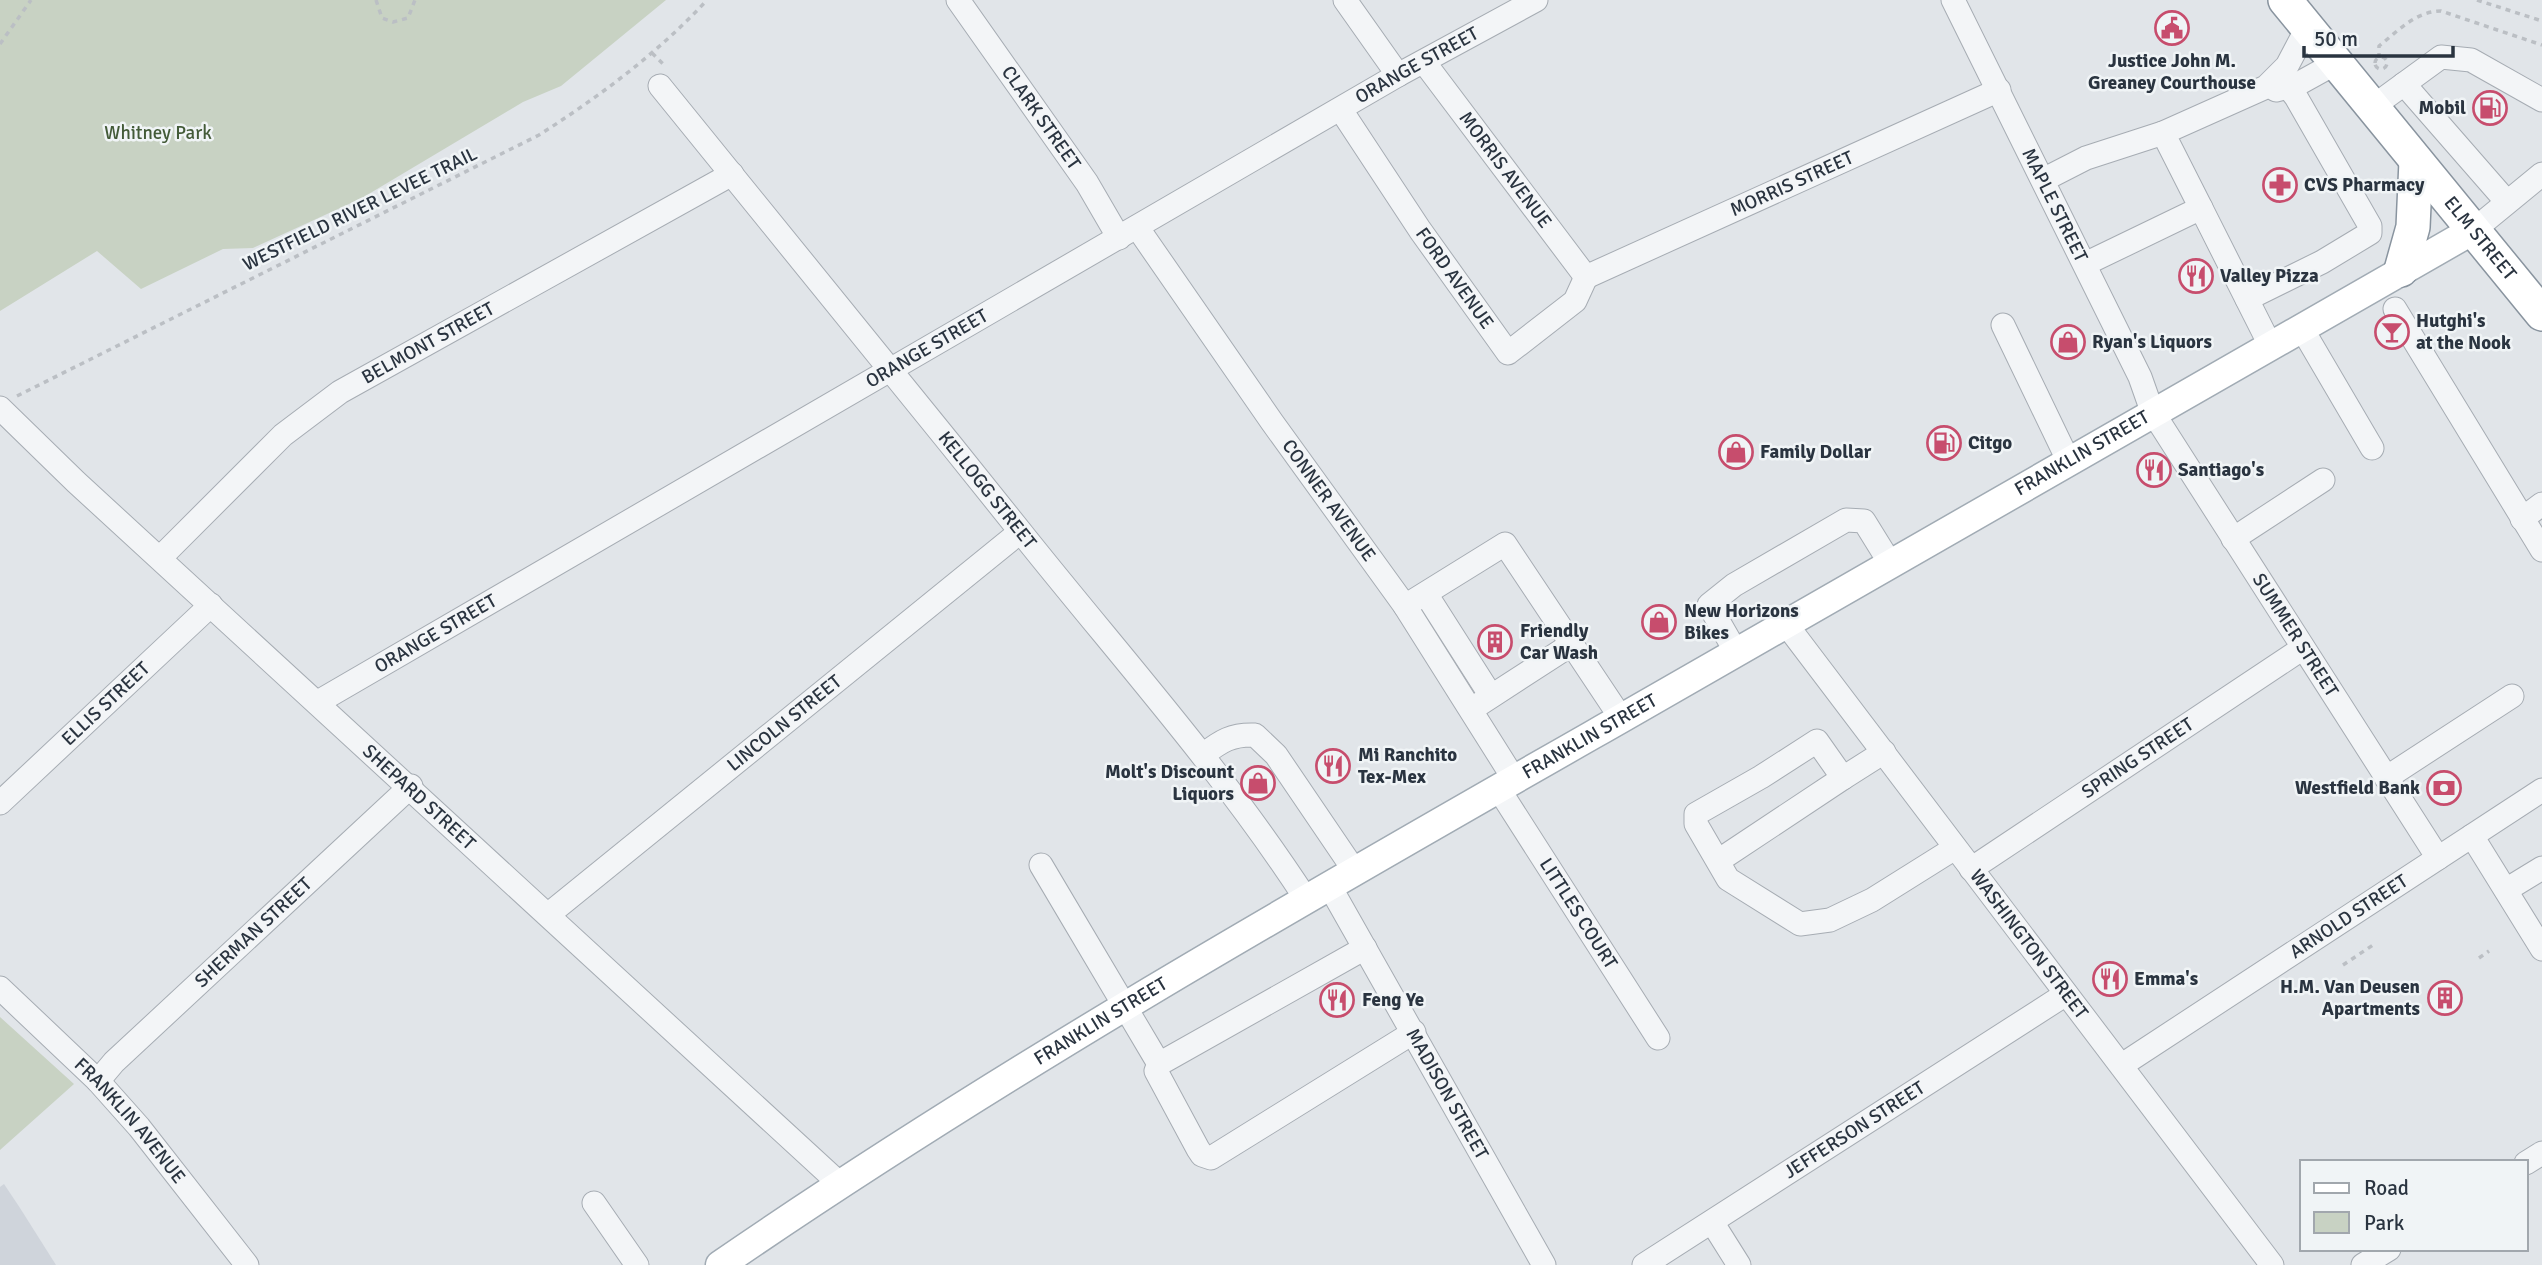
<svg xmlns="http://www.w3.org/2000/svg" width="2542" height="1265" viewBox="0 0 2542 1265" font-family="Signika,sans-serif">
<style>
.built{fill:#cfd4db}
.green{fill:#c8d2c3}
.lines{fill:none;stroke-linecap:round;stroke-linejoin:round}
.minor-casing{stroke:#a6acb3;stroke-width:25}
.major-casing{stroke:#a1abb4;stroke-width:31}
.highway-casing{stroke:#89949f;stroke-width:36}
.path{stroke:#bbbfc4;stroke-width:3.5;stroke-dasharray:5 5;stroke-linecap:butt}
.minor{stroke:#f3f5f7;stroke-width:23}
.major{stroke:#fff;stroke-width:28}
.highway{stroke:#fff;stroke-width:33}
.labels{text-anchor:middle;dominant-baseline:central;stroke-width:5;stroke-linejoin:round;paint-order:stroke}
.poi-label{font-size:19px;font-weight:bold;fill:#2a3440;stroke:#f0f4f6;text-anchor:start}
.street-label{font-size:19px;fill:#2a3440;stroke:#f0f4f6}
.park-label{font-size:19px;fill:#435b38;stroke:#f0f4f6}
</style>
<rect width="100%" height="100%" fill="#e1e5e9"/>
<path class="built" d="M4,1184L20,1208L56,1265H0V1187Z"/>
<path class="green" d="M0,0H666L561,86L523,102L362,198L253,248L223,249L141,289L97,251L0,311Z
M0,1017L74,1084L0,1150Z"/>
<g class="lines">
<g class="minor-casing">
<g id="minor">
<path id="s1" d="M958,0L1087,183L1119,238"/>
<path d="M1345,0L1398,75"/>
<path id="s2" d="M1953,0L2140,377L2152,411L2438,858"/>
<path id="s3" d="M1424,62L1586,277"/>
<path d="M2404,84L2507,202"/>
<path id="s4" d="M660,86C781,234 901,382 1020,531C1117,653 1221,768 1306,899"/>
<path d="M2276,90L2296,85L2334,64"/>
<path d="M2371,108L2441,57L2471,60L2542,100"/>
<path id="s5" d="M1341,110L1420,230L1508,353L1575,301L1586,277"/>
<path d="M2043,180L2086,158L2163,133"/>
<path d="M2201,208L2270,345"/>
<path id="s6" d="M1137,227L1272,422L1405,606L1514,779"/>
<path d="M2475,229L2542,174"/>
<path d="M2085,264L2201,208L2163,133L2266,87L2287,66L2306,30"/>
<path id="s7" d="M1586,277L1999,90"/>
<path d="M2247,299L2322,262L2370,233V226L2296,97L2279,75"/>
<path d="M2395,309L2542,550"/>
<path d="M2003,325L2068,460"/>
<path d="M2301,327L2372,448"/>
<path id="s8" d="M0,408L76,482L840,1184"/>
<path d="M2522,519L2542,504"/>
<path d="M2233,539L2323,480"/>
<path id="s9" d="M160,558L283,435L340,392L732,174"/>
<path d="M1426,594L1491,696"/>
<path d="M1405,606L1505,544L1621,718"/>
<path id="s10" d="M1786,624L2272,1265"/>
<path d="M1736,652L1709,605L1734,585L1846,520L1864,521L1890,563"/>
<path id="s11" d="M318,702L1398,75L1536,0"/>
<path d="M1478,705L1572,644"/>
<path d="M1203,755C1221,741 1232,734 1255,735L1276,755L1354,870"/>
<path d="M1843,778L1884,752"/>
<path d="M2386,778L2512,696"/>
<path id="s12" d="M1498,788L1658,1038"/>
<path id="s13" d="M0,803L211,605"/>
<path d="M2472,836L2542,949"/>
<path d="M1718,861L1843,778L1817,741L1761,777L1696,814V824L1728,879L1800,924L1830,920L1872,900L1955,848"/>
<path d="M1041,865L1159,1064"/>
<path id="s14" d="M1971,869L2303,648"/>
<path id="s15" d="M1329,885L1544,1265"/>
<path d="M2506,890L2542,868"/>
<path id="s16" d="M549,914L1020,532"/>
<path d="M1365,948L1159,1064L1156,1071L1198,1149L1202,1155L1211,1158L1414,1032"/>
<path id="s17" d="M0,988L98,1081L139,1127L247,1265"/>
<path id="s18" d="M2122,1065L2542,790"/>
<path id="s19" d="M98,1081L114,1062L411,786"/>
<path d="M2526,1163L2542,1153"/>
<path d="M594,1203L637,1265"/>
<path d="M1712,1222L1739,1265"/>
<path id="s20" d="M1644,1265L2066,994"/>
<path d="M2363,1265L2389,1249"/>
</g>
</g>
<g class="major-casing">
<g id="major">
<path id="s21" d="M720,1265C1010,1066 1317,892 1622,718C1906,555 2189,390 2475,229"/>
</g>
</g>
<g class="highway-casing">
<g id="highway">
<path id="s22" d="M2285,0L2542,314"/>
<path d="M2401,270L2413,227L2416,161"/>
</g>
</g>
<path class="path" d="M376,0L382,18L393,22L408,18L415,0
M2477,0L2542,21
M0,44L31,0
M652,53L665,66
M2375 63a6 6 0 1 1 12 0a6 6 0 1 1-12 0Z
M2379,58V46C2398,31 2416,11 2441,11L2542,45
M17,396L539,135C600,96 658,53 707,0
M2479,958L2489,951
M2343,965L2373,945"/>
<use href="#minor" class="minor"/>
<use href="#major" class="major"/>
<use href="#highway" class="highway"/>
</g>
<defs>
<g id="civic-ring" transform="scale(1.75)"><circle r="9.5" fill="#f0f4f6" stroke="#c74d6d" stroke-width="1.5"/><path d="M-.6-6.5H3V-4.5H.6V-3L4-1V1h2V6H-6V1h2V-1L-.6-3ZM-1.2 2.5V6h2.4V2.5Z" fill="#c74d6d"/></g>
<g id="fuel-ring" transform="scale(1.75)"><circle r="9.5" fill="#f0f4f6" stroke="#c74d6d" stroke-width="1.5"/><path d="M-5.5-6h7V0h2V4h1.3V-2.5L3-4.5l.8-.8L6-3V5H2.5V1h-1V6h-7ZM-4.2-4.7v3.2H.2V-4.7Z" fill="#c74d6d"/></g>
<g id="pharmacy-ring" transform="scale(1.75)"><circle r="9.5" fill="#f0f4f6" stroke="#c74d6d" stroke-width="1.5"/><path d="M-2-6h4v4h4v4h-4v4h-4v-4h-4v-4h4Z" fill="#c74d6d"/></g>
<g id="restaurant-ring" transform="scale(1.75)"><circle r="9.5" fill="#f0f4f6" stroke="#c74d6d" stroke-width="1.5"/><path d="M-5-6h1v4h1v-4h1v4h1v-4h1v5L-1.5 .5V6h-2V.5L-5-1ZM5-6V6H3V1.5H1.5Q1.5-4 5-6Z" fill="#c74d6d"/></g>
<g id="bar-ring" transform="scale(1.75)"><circle r="9.5" fill="#f0f4f6" stroke="#c74d6d" stroke-width="1.5"/><path d="M-6-5H6L.8 .8V4.5H3.5V6h-7V4.5H-.8V.8Z" fill="#c74d6d"/></g>
<g id="shop-ring" transform="scale(1.75)"><circle r="9.5" fill="#f0f4f6" stroke="#c74d6d" stroke-width="1.5"/><path d="M-5-2.5h2.3a2.7 3.5 0 0 1 5.4 0H5L5.5 6h-11ZM-1.5-2.5h3a1.5 2.3 0 0 0-3 0Z" fill="#c74d6d"/></g>
<g id="building-ring" transform="scale(1.75)"><circle r="9.5" fill="#f0f4f6" stroke="#c74d6d" stroke-width="1.5"/><path d="M-4-6H4V6H1V3H-1V6H-4ZM-2.5-4.3h1.7v1.8h-1.7ZM.8-4.3h1.7v1.8H.8ZM-2.5-1h1.7V.8h-1.7ZM.8-1h1.7V.8H.8Z" fill="#c74d6d"/></g>
<g id="bank-ring" transform="scale(1.75)"><circle r="9.5" fill="#f0f4f6" stroke="#c74d6d" stroke-width="1.5"/><path d="M-6-4H6V4H-6ZM0-2.3a2.3 2.3 0 1 0 0 4.6a2.3 2.3 0 1 0 0-4.6Z" fill="#c74d6d"/></g>
</defs>
<g fill-rule="evenodd">
<use href="#civic-ring" x="2172" y="28"/>
<use href="#fuel-ring" x="2490" y="108"/>
<use href="#pharmacy-ring" x="2280" y="185"/>
<use href="#restaurant-ring" x="2196" y="276"/>
<use href="#bar-ring" x="2392" y="332"/>
<use href="#shop-ring" x="2068" y="342"/>
<use href="#fuel-ring" x="1944" y="443"/>
<use href="#shop-ring" x="1736" y="452"/>
<use href="#restaurant-ring" x="2154" y="470"/>
<use href="#shop-ring" x="1659" y="622"/>
<use href="#building-ring" x="1495" y="642"/>
<use href="#restaurant-ring" x="1333" y="766"/>
<use href="#shop-ring" x="1258" y="783"/>
<use href="#bank-ring" x="2444" y="788"/>
<use href="#restaurant-ring" x="2110" y="979"/>
<use href="#building-ring" x="2445" y="998"/>
<use href="#restaurant-ring" x="1337" y="1000"/>
</g>
<g class="labels">
<g class="poi-label">
<text x="2172" y="61" text-anchor="middle">Justice John M.<tspan x="2172" dy="22">Greaney Courthouse</tspan></text>
<text x="2466" y="108" text-anchor="end">Mobil</text>
<text x="2304" y="185">CVS Pharmacy</text>
<text x="2220" y="276">Valley Pizza</text>
<text x="2416" y="321">Hutghi's<tspan x="2416" dy="22">at the Nook</tspan></text>
<text x="2092" y="342">Ryan's Liquors</text>
<text x="1968" y="443">Citgo</text>
<text x="1760" y="452">Family Dollar</text>
<text x="2178" y="470">Santiago's</text>
<text x="1684" y="611">New Horizons<tspan x="1684" dy="22">Bikes</tspan></text>
<text x="1520" y="631">Friendly<tspan x="1520" dy="22">Car Wash</tspan></text>
<text x="1358" y="755">Mi Ranchito<tspan x="1358" dy="22">Tex-Mex</tspan></text>
<text x="1234" y="772" text-anchor="end">Molt's Discount<tspan x="1234" dy="22">Liquors</tspan></text>
<text x="2420" y="788" text-anchor="end">Westfield Bank</text>
<text x="2134" y="979">Emma's</text>
<text x="2420" y="987" text-anchor="end">H.M. Van Deusen<tspan x="2420" dy="22">Apartments</tspan></text>
<text x="1362" y="1000">Feng Ye</text>
</g>
<g class="street-label">
<text stroke="none"><textPath href="#s11" startOffset="1270">ORANGE STREET</textPath></text>
<text stroke="none"><textPath href="#s1" startOffset="144">CLARK STREET</textPath></text>
<text stroke="none"><textPath href="#s3" startOffset="135">MORRIS AVENUE</textPath></text>
<text stroke="none"><textPath href="#s7" startOffset="226">MORRIS STREET</textPath></text>
<text stroke="none"><textPath href="#s2" startOffset="229">MAPLE STREET</textPath></text>
<text transform="translate(360 209) rotate(-26)">WESTFIELD RIVER LEVEE TRAIL</text>
<text stroke="none"><textPath href="#s22" startOffset="308">ELM STREET</textPath></text>
<text stroke="none"><textPath href="#s5" startOffset="203">FORD AVENUE</textPath></text>
<text stroke="none"><textPath href="#s9" startOffset="346">BELMONT STREET</textPath></text>
<text stroke="none"><textPath href="#s11" startOffset="704">ORANGE STREET</textPath></text>
<text stroke="none"><textPath href="#s21" startOffset="1586">FRANKLIN STREET</textPath></text>
<text stroke="none"><textPath href="#s4" startOffset="520">KELLOGG STREET</textPath></text>
<text stroke="none"><textPath href="#s6" startOffset="334">CONNER AVENUE</textPath></text>
<text stroke="none"><textPath href="#s11" startOffset="136">ORANGE STREET</textPath></text>
<text stroke="none"><textPath href="#s2" startOffset="723">SUMMER STREET</textPath></text>
<text stroke="none"><textPath href="#s13" startOffset="145">ELLIS STREET</textPath></text>
<text stroke="none"><textPath href="#s16" startOffset="303">LINCOLN STREET</textPath></text>
<text stroke="none"><textPath href="#s21" startOffset="1018">FRANKLIN STREET</textPath></text>
<text stroke="none"><textPath href="#s14" startOffset="200">SPRING STREET</textPath></text>
<text stroke="none"><textPath href="#s8" startOffset="572">SHEPARD STREET</textPath></text>
<text stroke="none"><textPath href="#s12" startOffset="149">LITTLES COURT</textPath></text>
<text stroke="none"><textPath href="#s18" startOffset="271">ARNOLD STREET</textPath></text>
<text stroke="none"><textPath href="#s19" startOffset="215">SHERMAN STREET</textPath></text>
<text stroke="none"><textPath href="#s10" startOffset="402">WASHINGTON STREET</textPath></text>
<text stroke="none"><textPath href="#s21" startOffset="452">FRANKLIN STREET</textPath></text>
<text stroke="none"><textPath href="#s15" startOffset="240">MADISON STREET</textPath></text>
<text stroke="none"><textPath href="#s17" startOffset="186">FRANKLIN AVENUE</textPath></text>
<text stroke="none"><textPath href="#s20" startOffset="250">JEFFERSON STREET</textPath></text>
</g>
<g class="park-label">
<text x="158" y="133">Whitney Park</text>
</g>
</g>
<rect x="2300" y="1160" width="228" height="91" fill="#f0f4f6" stroke="#a1a7ad" stroke-width="2"/>
<rect x="2314" y="1183" width="35" height="10" fill="#ffffff" stroke="#a1a7ad" stroke-width="2"/>
<text x="2364" y="1195" font-size="21" fill="#2a3440">Road</text>
<rect x="2314" y="1212" width="35" height="21" fill="#c8d2c3" stroke="#a1a7ad" stroke-width="2"/>
<text x="2364" y="1230" font-size="21" fill="#2a3440">Park</text>
<path d="M2304 46v10h149v-10" fill="none" stroke="#2a3440" stroke-width="3.5"/>
<text x="2314" y="46" font-size="21" fill="#2a3440" stroke="#f0f4f6" stroke-width="5" paint-order="stroke">50 m</text>
</svg>
